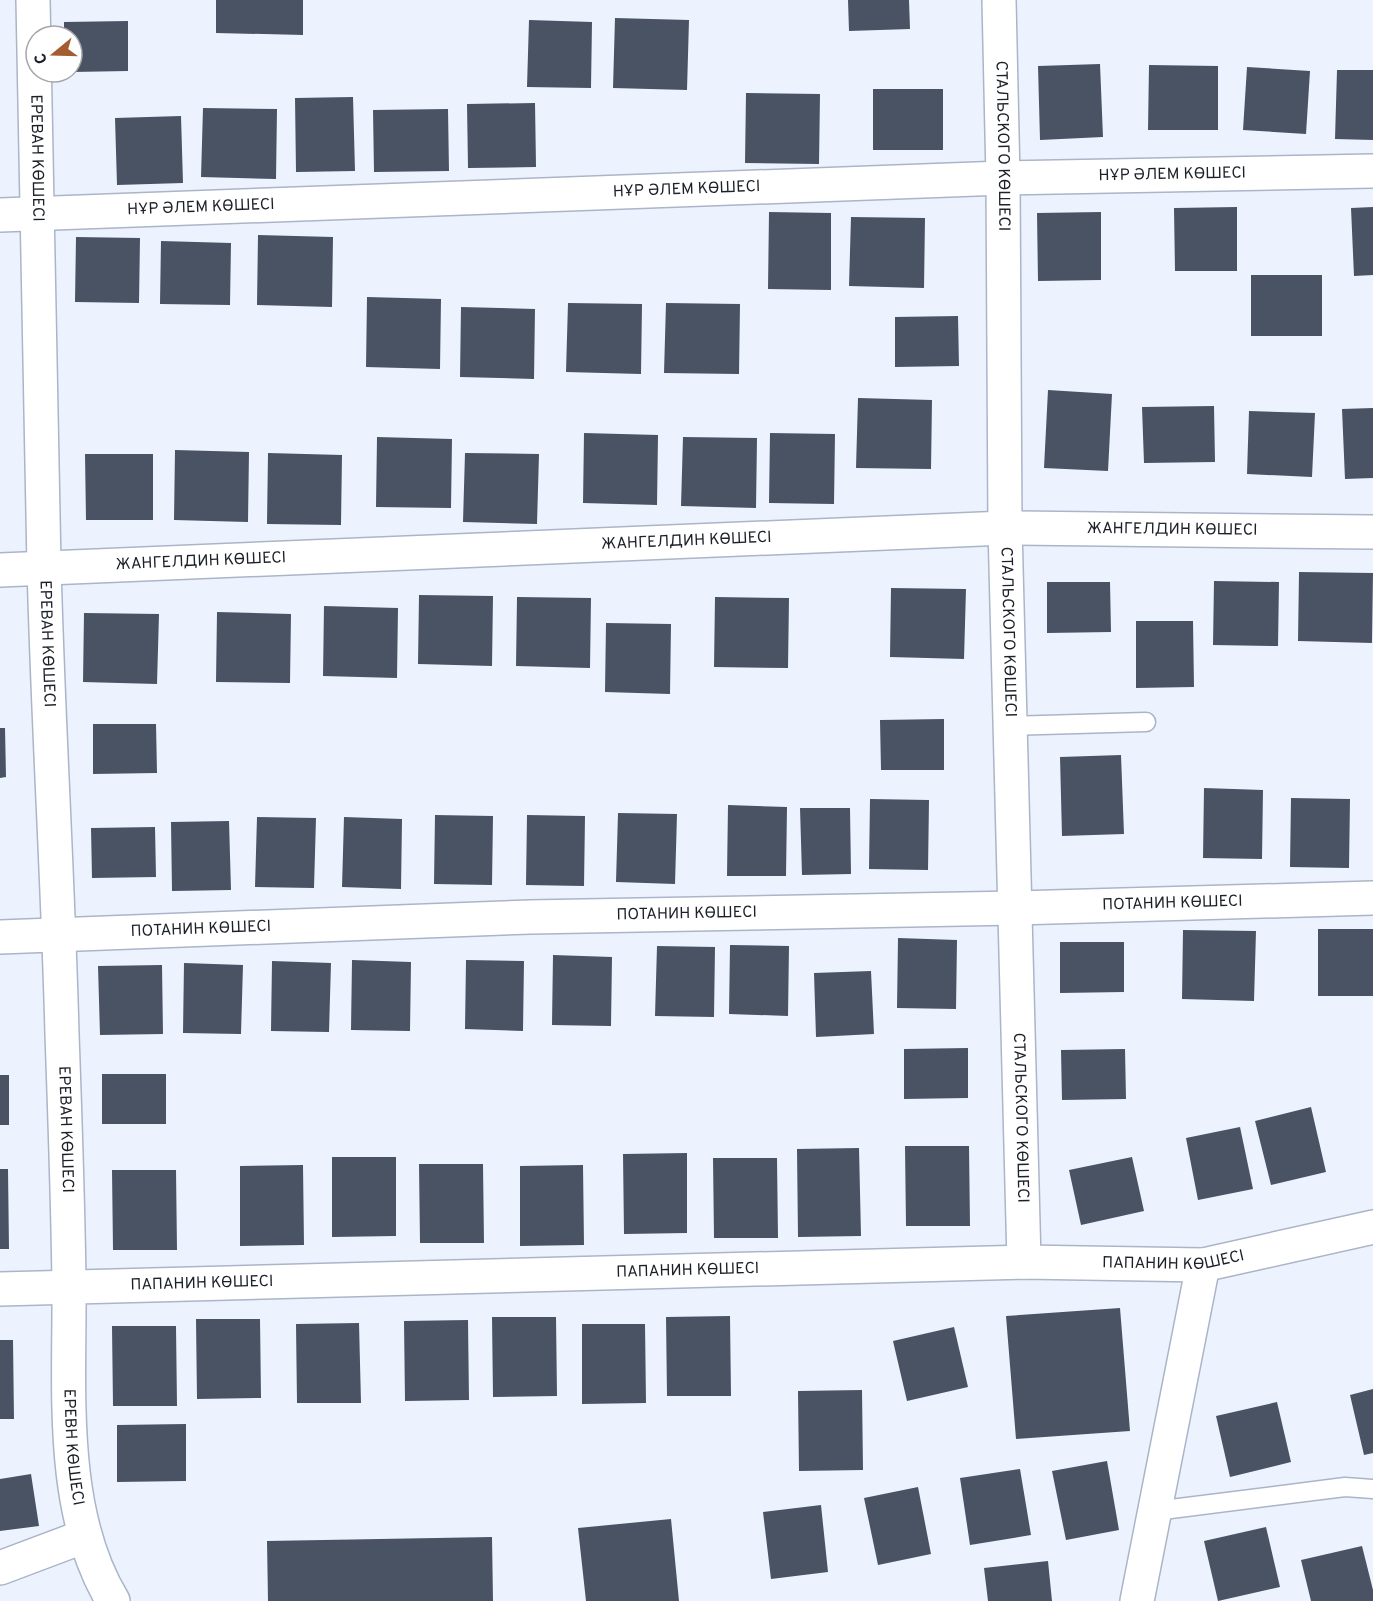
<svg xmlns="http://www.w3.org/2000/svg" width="1373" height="1601" viewBox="0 0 1373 1601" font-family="Overpass,sans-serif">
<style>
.building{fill:#4a5363}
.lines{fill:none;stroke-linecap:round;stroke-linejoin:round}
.service-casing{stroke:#abb5c8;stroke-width:21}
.minor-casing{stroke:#abb5c8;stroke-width:36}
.secondary-casing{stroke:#abb5c8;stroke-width:36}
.service{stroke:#fff;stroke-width:18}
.minor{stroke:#fff;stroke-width:33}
.secondary{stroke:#fff;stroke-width:33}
.labels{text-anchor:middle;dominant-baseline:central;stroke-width:6;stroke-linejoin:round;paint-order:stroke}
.street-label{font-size:16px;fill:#1c2027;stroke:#fff}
</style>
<rect width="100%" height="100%" fill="#ecf3fe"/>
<path class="building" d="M216,0H303V35L216,33Z
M848,0H909L910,29L849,31Z
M615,18L689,20L687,90L613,88Z
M529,20L592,22L591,88L527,87Z
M128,21V71L72,72V36H64V22Z
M1100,64L1103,137L1040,140L1038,66Z
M1149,65L1218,66V130H1148Z
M1247,67L1310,71L1306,134L1243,130Z
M1337,70H1373V140L1335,139Z
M873,89H943V150H873Z
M746,93L820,94L819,164L745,163Z
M353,97L355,171L296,172L295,98Z
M535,103L536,167L468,168L467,104Z
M203,108L277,109L276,179L201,177Z
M448,109L449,171L374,172L373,110Z
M181,116L183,183L117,185L115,118Z
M1237,207V271H1175L1174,208Z
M1373,207V275L1354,276L1351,208Z
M769,212L831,213V290L768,289Z
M1101,212V280L1038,281L1037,213Z
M851,217L925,218L924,288L849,286Z
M258,235L333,237L332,307L257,305Z
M76,237L140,238L139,303L75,302Z
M161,241L231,243L230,305L160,304Z
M1251,275H1322V336H1251Z
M367,297L441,299L440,369L366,367Z
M568,303L642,304L641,374L566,372Z
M666,303L740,304L739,374L664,373Z
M461,307L535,309L534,379L460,377Z
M958,316L959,366L895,367V317Z
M1048,390L1112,394L1108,471L1044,468Z
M858,398L932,400L931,469L856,468Z
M1214,406L1215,462L1144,463L1142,407Z
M1373,408V478L1345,479L1342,409Z
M1249,411L1315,413L1312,477L1247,474Z
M584,433L658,435L657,505L583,503Z
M770,433L835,434L834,504L769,503Z
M377,437L452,439L451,508L376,507Z
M683,437L757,438L756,508L681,506Z
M175,450L249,452L248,522L174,520Z
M268,453L342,455L341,525L267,524Z
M465,453L539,454L537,524L463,522Z
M85,454H153V520H86Z
M1299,572L1373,573L1372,643L1298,641Z
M1214,581L1279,582L1278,646L1213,645Z
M1047,582H1110L1111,632L1047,633Z
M891,588L966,589L964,659L890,657Z
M419,595L493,596L492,666L418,664Z
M517,597L591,598L590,668L516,666Z
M715,597L789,598L788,668L714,667Z
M324,606L398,608L397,678L323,676Z
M217,612L291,614L290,683L216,682Z
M84,613L159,614L157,684L83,682Z
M1136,621H1193L1194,687L1136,688Z
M606,623L671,624L670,694L605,692Z
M944,719V770H881L880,720Z
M93,724H156L157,773L93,774Z
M0,728H5L6,777L0,778Z
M1121,755L1124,834L1062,836L1060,757Z
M1204,788L1263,790L1262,859L1203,858Z
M1291,798L1350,799L1349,868L1290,867Z
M870,799L929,800L928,870L869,869Z
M728,805L787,807L786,876H727Z
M800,808H850L851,874L802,875Z
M618,813L677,814L675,884L616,882Z
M435,815L493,816L492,885L434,884Z
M527,815L585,816L584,886L526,885Z
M257,817L316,818L314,888L255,887Z
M344,817L402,819L401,889L342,887Z
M229,821L231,890L172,891L171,822Z
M155,827L156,877L92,878L91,828Z
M1318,929H1373V996H1318Z
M1183,930L1256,931L1254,1001L1182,999Z
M898,938L957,940L956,1009L897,1008Z
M1060,942H1124V992L1060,993Z
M730,945L789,946L788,1016L729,1014Z
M657,946L715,947L714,1017L655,1016Z
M553,955L612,957L611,1026L552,1025Z
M352,960L411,962L410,1031L351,1030Z
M466,960L524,961L523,1031L465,1029Z
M272,961L331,963L329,1032L271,1031Z
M184,963L243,965L241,1034L183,1033Z
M162,965L163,1034L100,1035L98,966Z
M871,971L874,1034L816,1037L814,973Z
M968,1048V1098L904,1099V1049Z
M1125,1049L1126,1099L1062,1100L1061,1050Z
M102,1074H166V1124H102Z
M0,1075H9V1125H0Z
M1311,1107L1326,1172L1271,1185L1255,1121Z
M1240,1127L1253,1189L1198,1200L1186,1138Z
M905,1146H969L970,1226H906Z
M859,1148L861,1236L798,1237L797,1149Z
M687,1153V1233L624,1234L623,1154Z
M332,1157H396V1236L332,1237Z
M1132,1157L1144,1211L1081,1225L1069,1170Z
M713,1158H777L778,1238H714Z
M419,1164H483L484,1243H420Z
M303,1165L304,1245L240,1246V1166Z
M583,1165L584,1245L520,1246V1166Z
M0,1169H8L9,1249H0Z
M112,1170H176L177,1250H113Z
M1120,1308L1130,1431L1016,1439L1006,1316Z
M730,1316L731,1396H667L666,1317Z
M492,1317H556L557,1396L493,1397Z
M196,1319H260L261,1398L197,1399Z
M468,1320L469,1400L405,1401L404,1321Z
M359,1323L361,1403H297L296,1324Z
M582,1324H645L646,1403L582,1404Z
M112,1326H176L177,1406H113Z
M954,1327L968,1387L907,1401L893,1341Z
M0,1340H13L14,1419H0Z
M1373,1389V1453L1364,1455L1350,1395Z
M862,1390L863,1470L799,1471L798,1391Z
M1277,1402L1291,1462L1230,1477L1216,1416Z
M186,1424V1481L117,1482V1425Z
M1107,1461L1119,1530L1066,1540L1052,1471Z
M1020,1469L1031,1535L970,1545L960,1478Z
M31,1474L39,1526L0,1531V1479Z
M918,1487L931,1554L878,1565L864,1498Z
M821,1505L828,1572L771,1579L763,1512Z
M671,1519L679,1601H586L578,1528Z
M1266,1527L1280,1587L1218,1601L1204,1541Z
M492,1537L493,1601H268L267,1541Z
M1362,1546L1373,1590V1601H1311L1301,1560Z
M1048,1561L1052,1601H988L984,1568Z"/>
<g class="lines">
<g class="service-casing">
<path id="service" d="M1010,726L1146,722
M1155,1511L1345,1487L1373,1489"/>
</g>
<g class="minor-casing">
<g id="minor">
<path id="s1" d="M33,0C38,189 39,377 44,566C48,722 58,878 62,1034C65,1118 68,1201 69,1285C70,1386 58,1511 113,1601"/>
<path id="s2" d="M999,0L1003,178L1005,528L1024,1262"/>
<path id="s3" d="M0,215L1003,178L1373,171"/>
<path id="s4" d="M0,570L1005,528L1373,532"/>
<path id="s5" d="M0,937L530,917L1016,908L1373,898"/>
<path d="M0,1568L85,1536"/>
<path d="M1137,1601L1203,1265"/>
</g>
</g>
<g class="secondary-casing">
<g id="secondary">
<path id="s6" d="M0,1289L1024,1262L1203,1265L1373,1227"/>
</g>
</g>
<use href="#service" class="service"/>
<use href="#minor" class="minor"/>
<use href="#secondary" class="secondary"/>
</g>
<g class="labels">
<g class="street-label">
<text stroke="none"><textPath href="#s2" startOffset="146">СТАЛЬСКОГО КӨШЕСІ</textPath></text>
<text stroke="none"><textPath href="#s1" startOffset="158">ЕРЕВАН КӨШЕСІ</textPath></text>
<text stroke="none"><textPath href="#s3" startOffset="1173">НҰР ӘЛЕМ КӨШЕСІ</textPath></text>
<text stroke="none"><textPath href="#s3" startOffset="687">НҰР ӘЛЕМ КӨШЕСІ</textPath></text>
<text stroke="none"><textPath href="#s3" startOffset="201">НҰР ӘЛЕМ КӨШЕСІ</textPath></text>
<text stroke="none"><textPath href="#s4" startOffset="1173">ЖАНГЕЛДИН КӨШЕСІ</textPath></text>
<text stroke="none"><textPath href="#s4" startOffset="687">ЖАНГЕЛДИН КӨШЕСІ</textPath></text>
<text stroke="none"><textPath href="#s4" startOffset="201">ЖАНГЕЛДИН КӨШЕСІ</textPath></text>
<text stroke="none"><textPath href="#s2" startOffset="632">СТАЛЬСКОГО КӨШЕСІ</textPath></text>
<text stroke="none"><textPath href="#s1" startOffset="644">ЕРЕВАН КӨШЕСІ</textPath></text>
<text stroke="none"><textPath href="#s5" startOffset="1173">ПОТАНИН КӨШЕСІ</textPath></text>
<text stroke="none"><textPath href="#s5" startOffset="687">ПОТАНИН КӨШЕСІ</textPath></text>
<text stroke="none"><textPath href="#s5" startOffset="201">ПОТАНИН КӨШЕСІ</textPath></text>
<text stroke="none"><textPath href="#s2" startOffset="1118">СТАЛЬСКОГО КӨШЕСІ</textPath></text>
<text stroke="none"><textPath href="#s1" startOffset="1130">ЕРЕВАН КӨШЕСІ</textPath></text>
<text stroke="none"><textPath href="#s6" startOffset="1174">ПАПАНИН КӨШЕСІ</textPath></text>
<text stroke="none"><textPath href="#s6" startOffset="688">ПАПАНИН КӨШЕСІ</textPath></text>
<text stroke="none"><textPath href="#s6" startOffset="202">ПАПАНИН КӨШЕСІ</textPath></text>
<text stroke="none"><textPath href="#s1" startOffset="1448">ЕРЕВН КӨШЕСІ</textPath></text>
</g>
</g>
<g transform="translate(54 54) rotate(251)"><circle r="28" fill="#ffffff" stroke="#a4a6a9" stroke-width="1.5"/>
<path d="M0-4.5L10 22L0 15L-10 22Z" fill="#a25e30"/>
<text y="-9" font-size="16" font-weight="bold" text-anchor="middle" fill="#1c2027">С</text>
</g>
</svg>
